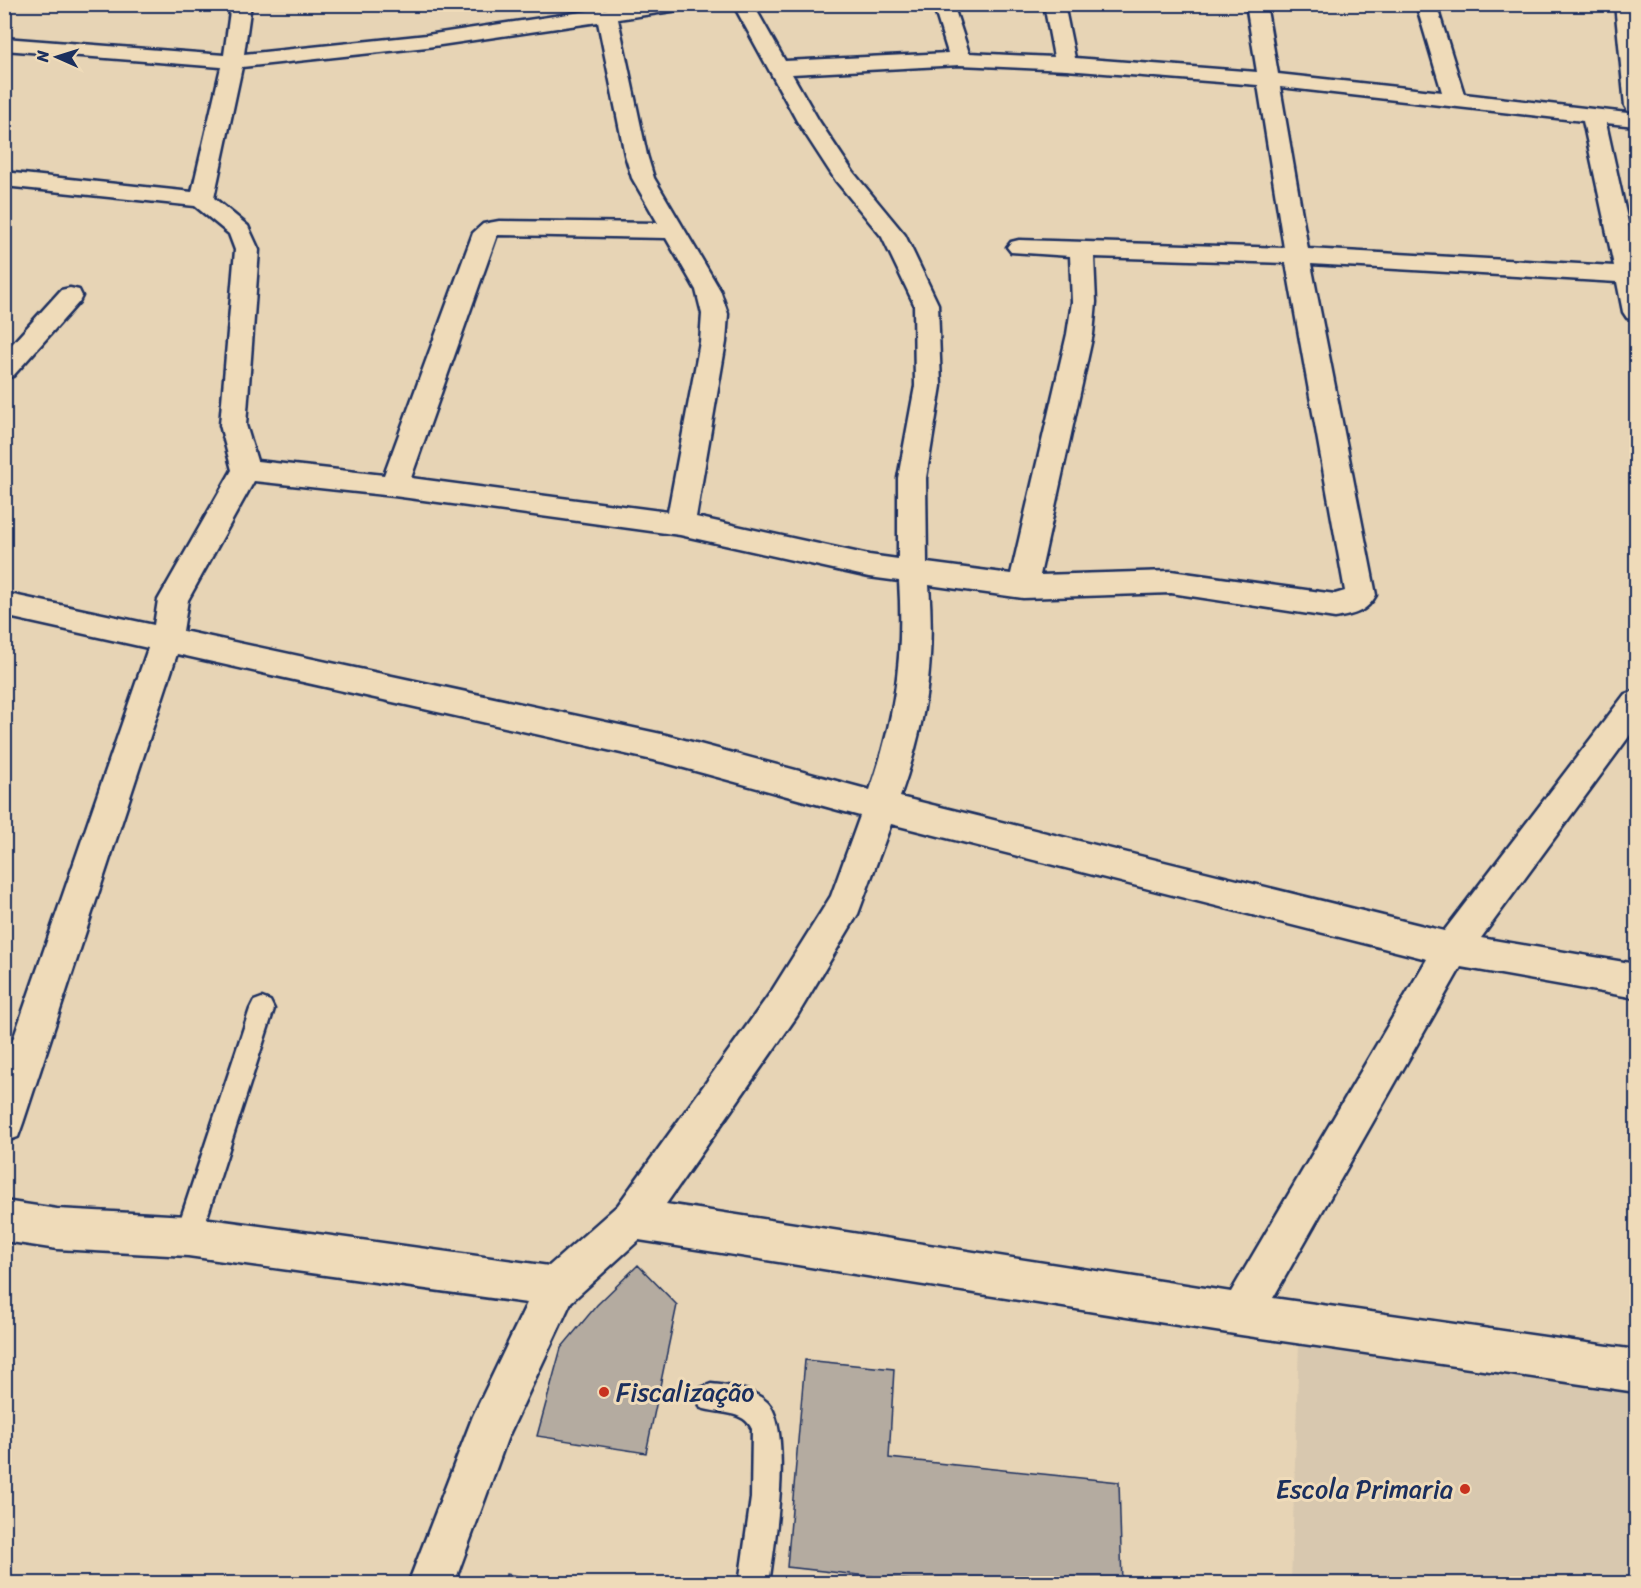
<svg xmlns="http://www.w3.org/2000/svg" width="1641" height="1588" viewBox="0 0 1641 1588" font-family="Sriracha,sans-serif">
<style>
.built{fill:#d8c8af}
.building{fill:#b4aba0;stroke:#1b2f5e;stroke-width:1.5}
.lines{fill:none;stroke-linecap:round;stroke-linejoin:round}
.lane-casing{stroke:#1b2f5e;stroke-width:5}
.street-casing{stroke:#1b2f5e;stroke-width:5}
.lane{fill:#efdbb9;fill-rule:evenodd}
.street{fill:#efdbb9;fill-rule:evenodd}
.poi-dot{fill:#c8321e;stroke:#efdbb9;stroke-width:2}
.labels{text-anchor:middle;dominant-baseline:central;stroke-width:6;stroke-linejoin:round;paint-order:stroke}
.near-poi-label{font-size:26px;fill:#1b2f5e;stroke:#efdbb9;text-anchor:start}
</style>
<rect width="100%" height="100%" fill="#e7d4b5"/>
<filter id="ink" filterUnits="userSpaceOnUse"><feTurbulence type="fractalNoise" baseFrequency=".0167" numOctaves="2"/><feDisplacementMap in="SourceGraphic" scale="12" xChannelSelector="R" yChannelSelector="G"/><feConvolveMatrix kernelMatrix="1 2 1 2 8 2 1 2 1" color-interpolation-filters="sRGB"/></filter>
<g filter="url(#ink)">
<path class="built" d="M1299,1342L1636,1394V1583L1291,1584Z"/>
<path class="building" d="M638,1265L677,1305L646,1453L537,1436L561,1348L597,1305Z
M805,1360L894,1369L889,1458L1119,1482L1122,1584H940L787,1567Z
M506,1574L563,1583L505,1584Z"/>
<g class="lines">
<g class="lane-casing">
<path id="lane" d="M262,998L270,1001L274,1009L201,1236L197,1245L188,1249L179,1245L175,1236L250,1009L254,1001Z
M711,1384C730,1386 753,1389 767,1402C794,1428 774,1548 769,1584H739L751,1498L752,1429C744,1410 718,1414 701,1408L697,1398L701,1388Z"/>
</g>
<g class="street-casing">
<path id="street" d="M231,4H251L244,54L427,35L635,4H689L686,8L679,10L618,19L647,155L654,178L720,290L728,314L726,342L696,517L869,555L898,559V478L915,386L914,304L882,237L836,181L797,121L733,4H753L785,61L948,53L933,4H953L969,53L1054,57L1044,4H1064L1075,58L1257,72L1246,4H1266L1278,74L1442,92L1416,4H1436L1464,94L1636,114V126L1606,123L1636,259V320L1627,318L1623,312L1617,282L1311,264L1376,595C1367,612 1353,615 1335,618L1171,593L1023,598L929,585C935,664 926,723 900,797L1444,931L1625,694L1636,690V727L1481,938L1636,964V998L1461,967L1273,1298L1636,1350V1392L1241,1335L639,1240L571,1302L507,1439L454,1584H408L473,1416L527,1303L188,1256L57,1249L4,1241V1201L57,1209L188,1216L549,1266L618,1205L771,992L831,896L860,816L666,763L177,654L23,1123L18,1137L4,1142V1066L148,648L4,616V593L154,625L158,600L232,470L220,425L235,250L229,234L195,206L4,186V172L192,192L221,67L4,50V38L224,55ZM598,22L625,155L632,178L658,223L499,221L483,224L473,233L384,475L257,461L246,425L259,250L248,226L214,198L242,67L427,47ZM960,65L1066,70L1258,85L1284,248L1019,240L1011,242L1007,247L1011,252L1070,256L1072,302L1067,334L1011,574L927,563L926,478L941,386L938,304L905,235L853,172L819,121L792,74ZM1280,87L1583,121L1614,266L1308,249ZM497,235L666,238L696,290L702,314L700,342L668,512L411,478ZM1094,257L1286,263L1345,591L1335,594L1171,571L1040,575L1093,334L1096,302ZM254,481L394,496L680,535L869,577L899,581C904,657 895,718 870,790L666,735L183,631L188,600ZM891,824L1427,959L1231,1292L666,1204L797,1016L858,914Z
M1615,4H1635L1636,112L1628,111L1625,106Z
M70,288L79,290L82,296L79,302L13,376L4,379V353L61,290Z"/>
</g>
<use href="#lane" class="lane"/>
<use href="#street" class="street"/>
</g>
</g>
<g class="poi-dot">
<circle cx="604" cy="1392" r="6"/>
<circle cx="1465" cy="1489" r="6"/>
</g>
<g class="labels">
<g class="near-poi-label">
<text x="616" y="1392">Fiscalização</text>
<text x="1453" y="1489" text-anchor="end">Escola Primaria</text>
</g>
</g>
<rect width="1641" height="1588" fill="none" stroke="#efdbb9" stroke-width="24"/>
<rect x="12" y="12" width="1617" height="1564" fill="none" stroke="#1b2f5e" stroke-width="2" filter="url(#ink)"/>
<g transform="translate(57 57) rotate(273)" stroke="#efdbb9" stroke-width="4.5" paint-order="stroke">
<path d="M0-4.5L10 22L0 15L-10 22Z" fill="#1b2f5e"/>
<text y="-9" font-size="16" font-weight="bold" text-anchor="middle" fill="#1b2f5e">N</text>
</g>
</svg>
